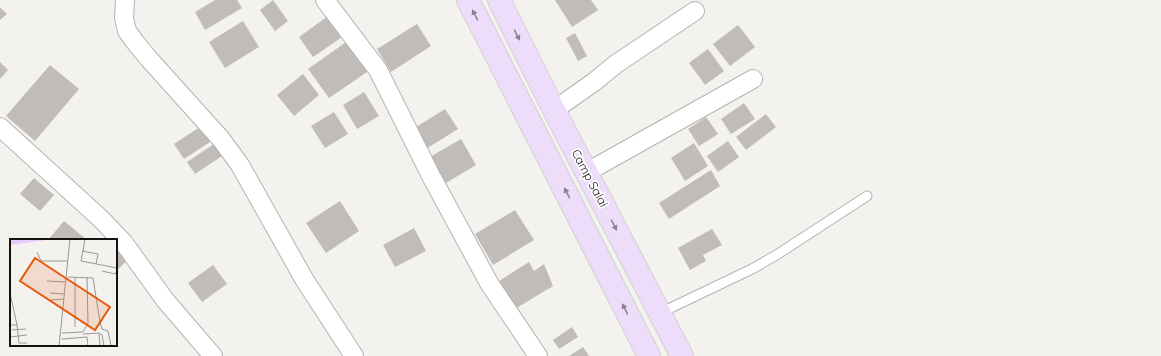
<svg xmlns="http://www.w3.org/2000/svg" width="1161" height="356" viewBox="0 0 1161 356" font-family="Quicksand,sans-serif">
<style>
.building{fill:#bfbcba}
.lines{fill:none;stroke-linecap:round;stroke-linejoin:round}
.service-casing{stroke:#b5b2b0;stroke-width:11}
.minor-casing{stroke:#b5b2b0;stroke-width:20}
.primary-casing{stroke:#d0d0cf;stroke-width:24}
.service{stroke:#fff;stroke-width:9}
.minor{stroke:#fff;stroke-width:18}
.primary{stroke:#eeddfa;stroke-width:22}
.oneway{fill:#8b8291}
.labels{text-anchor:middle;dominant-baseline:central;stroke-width:3.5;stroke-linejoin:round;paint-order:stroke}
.street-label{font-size:12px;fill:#131211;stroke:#fff}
.inset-road{fill:none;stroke:#9a9896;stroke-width:1}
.view{fill:#e8590c;fill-opacity:0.15;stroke:#e8590c;stroke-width:2}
.inset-edge{fill:none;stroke:#131211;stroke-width:2}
</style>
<rect width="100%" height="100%" fill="#f4f2ef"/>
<path class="building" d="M215,0H237L242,8L205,30L195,12Z
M273,0L288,21L275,31L260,10Z
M555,0H591L598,10L572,27Z
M0,7L7,14L0,20Z
M328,16L342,37L313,57L299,37Z
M243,21L259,47L225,68L209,42Z
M417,24L431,46L391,72L377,49Z
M738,25L755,47L730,66L713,44Z
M575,33L587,56L578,61L566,38Z
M349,40L370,70L329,98L308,69Z
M708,49L724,71L705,85L689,63Z
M0,62L8,70L0,79Z
M50,65L79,89L35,141L6,116Z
M303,74L319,95L294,116L277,95Z
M364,92L379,116L357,129L343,105Z
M744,103L755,119L731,134L721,119Z
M445,109L458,129L426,149L413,129Z
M334,112L348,134L325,148L311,126Z
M766,114L776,127L746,150L736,137Z
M706,117L718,134L699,146L688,129Z
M200,127L210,142L184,159L174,144Z
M461,139L476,165L446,183L430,157Z
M728,141L739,157L718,172L707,156Z
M217,142L225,154L195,174L187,162Z
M694,143L708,166L685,181L671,158Z
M711,170L720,186L669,219L659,203Z
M34,178L54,195L40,211L20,194Z
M340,201L359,231L326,253L306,223Z
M515,210L534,240L493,265L475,234Z
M64,221L87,240H48Z
M414,228L426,251L395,267L383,245Z
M712,229L722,245L703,255L706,261L690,270L678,248Z
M111,233L132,256L116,271V240H104Z
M529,262L534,271L544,264L553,286L513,310L496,283Z
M213,265L227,284L202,302L188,283Z
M572,327L578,337L559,349L553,340Z
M583,347L589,356H569Z"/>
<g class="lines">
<g class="service-casing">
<path id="service" d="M660,313L752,269L778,254L867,196"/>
</g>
<g class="minor-casing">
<path id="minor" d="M125,0L124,18L127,31L135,42L149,59L221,139L240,165L304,279L354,356
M325,0L378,70L431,176L489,283L538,356
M554,110L594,82L616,64L695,11
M0,127L101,219L124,243L165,300L213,356
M587,172L753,79"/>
</g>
<g class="primary-casing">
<path id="primary" d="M468,0L649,356
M499,0L554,110L682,356"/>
</g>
<use href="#service" class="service"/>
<use href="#minor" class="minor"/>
<use href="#primary" class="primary"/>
</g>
<defs><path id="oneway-solid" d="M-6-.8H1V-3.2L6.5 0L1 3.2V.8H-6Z"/></defs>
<g class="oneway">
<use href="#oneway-solid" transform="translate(475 15) rotate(-117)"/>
<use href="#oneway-solid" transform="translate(517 35) rotate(63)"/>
<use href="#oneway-solid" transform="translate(567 193) rotate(-117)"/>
<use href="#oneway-solid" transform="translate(614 225) rotate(62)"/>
<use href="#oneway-solid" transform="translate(625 309) rotate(-117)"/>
</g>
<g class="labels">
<g class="street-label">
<text transform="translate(590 178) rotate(62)">Camp Salai</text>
</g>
</g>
<g transform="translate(10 239)">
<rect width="107" height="107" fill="#f4f2ef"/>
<path d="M0,0H36V1L0,6Z" fill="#e7c9fc"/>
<path class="inset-road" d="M75,0L71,22L107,29M72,12L88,15L86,25M27,13L31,22H57M92,32L105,35L107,31M58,38L83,39L90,83L92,90L98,92L101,107M37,42L55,43M0,54L7,86M40,54L54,55M40,61L54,60M0,86H7L9,104H17M65,88V38M2,91L16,90M52,94L73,93L78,84L77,38M89,94L90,107M73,95L89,94L92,96L94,107M0,98L17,96M52,100L77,98L78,107M49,107L60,0"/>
<path class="view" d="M25,19L100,68L85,91L10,42Z"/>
<rect width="107" height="107" class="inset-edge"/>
</g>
</svg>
